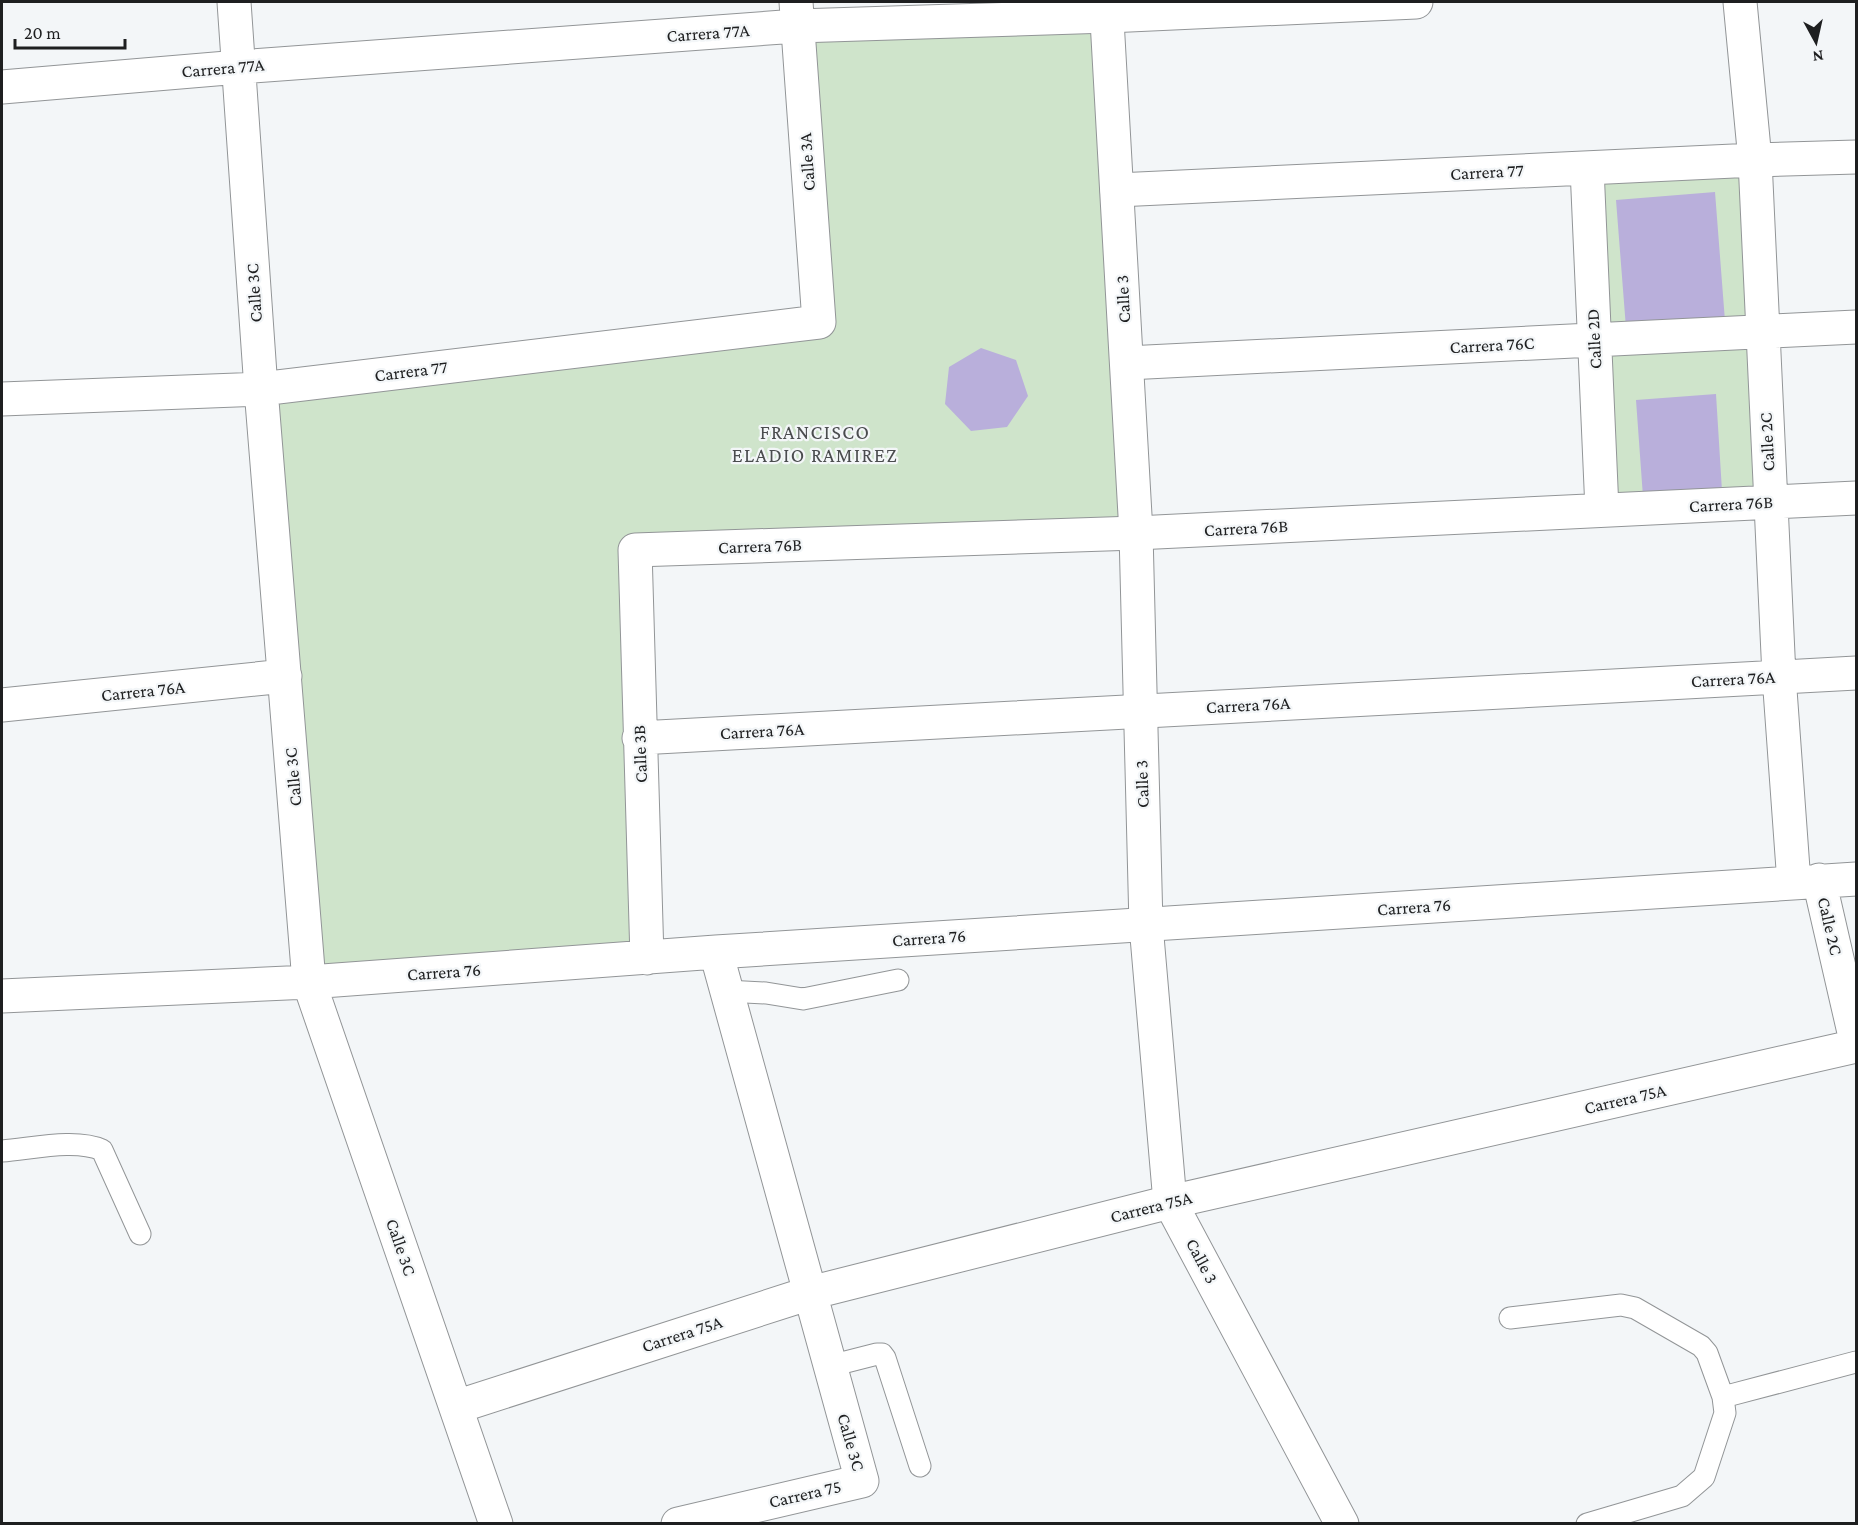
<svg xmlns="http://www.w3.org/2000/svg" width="1858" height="1525" viewBox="0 0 1858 1525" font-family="'Crimson Pro',serif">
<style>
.green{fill:#cfe4cb}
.building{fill:#b9afdb}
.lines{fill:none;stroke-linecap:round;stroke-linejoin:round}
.service-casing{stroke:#929597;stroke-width:23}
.minor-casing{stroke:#929597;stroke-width:35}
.tertiary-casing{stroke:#929597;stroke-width:35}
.service{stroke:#fff;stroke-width:21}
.minor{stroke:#fff;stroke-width:33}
.tertiary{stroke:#fff;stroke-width:33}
.labels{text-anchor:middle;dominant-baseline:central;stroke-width:4.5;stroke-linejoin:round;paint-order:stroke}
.street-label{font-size:18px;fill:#1e1f20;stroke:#f3f6f8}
.neighbourhood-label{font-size:20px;letter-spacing:1.5px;fill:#4a4c4e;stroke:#f3f6f8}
</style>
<rect width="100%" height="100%" fill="#f3f6f8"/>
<path class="green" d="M1108,16L1136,533L635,550L647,958L309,982L261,389L819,322L797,26Z
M1755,160L1770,503L1602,510L1587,168Z"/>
<path class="building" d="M1715,192L1725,321L1626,328L1616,200Z
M981,348L1016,360L1028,396L1007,427L971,431L945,404L949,367Z
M1716,394L1722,491L1643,497L1636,400Z"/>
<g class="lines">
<g class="service-casing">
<path id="service" d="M726,991L766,993L803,999L898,980
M2,1151C31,1149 75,1138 102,1150L140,1234
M1510,1318L1621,1305L1635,1308L1701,1346L1707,1353L1723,1397L1725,1413L1704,1477L1682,1496L1587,1524
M830,1366L877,1354H882L885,1358L920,1466
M1723,1397L1856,1362"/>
</g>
<g class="minor-casing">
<path id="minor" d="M234,2L261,389L309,982L496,1524
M1740,2L1755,160L1779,676L1794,883
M2,87L239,67L797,26L1108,16L1416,2
M1587,168L1602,510
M1117,190L1755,160L1856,157
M1127,363L1856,327
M2,399L261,389L819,322L796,2
M2,705L285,676
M639,738L1856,673
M1819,880L1856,1041
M647,958L635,550L1136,533L1856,498
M2,996L309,982L716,952L1856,879
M456,1407L810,1293L1170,1202L1856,1046
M678,1524L862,1481L716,952"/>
</g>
<g class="tertiary-casing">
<path id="tertiary" d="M1106,2L1136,533L1146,925L1170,1202L1342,1524"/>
</g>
<use href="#service" class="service"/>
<use href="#minor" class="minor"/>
<use href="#tertiary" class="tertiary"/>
</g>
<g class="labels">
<g class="street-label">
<text transform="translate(708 33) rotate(-4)">Carrera 77A</text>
<text transform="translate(223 68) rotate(-5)">Carrera 77A</text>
<text transform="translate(807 162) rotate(-94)">Calle 3A</text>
<text transform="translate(1487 172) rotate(-3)">Carrera 77</text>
<text transform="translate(254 293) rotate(-94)">Calle 3C</text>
<text transform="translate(1123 299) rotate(-93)">Calle 3</text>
<text transform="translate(1594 339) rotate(-93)">Calle 2D</text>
<text transform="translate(1492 345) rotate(-3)">Carrera 76C</text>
<text transform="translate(411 371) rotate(-7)">Carrera 77</text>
<text transform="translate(1767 442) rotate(-93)">Calle 2C</text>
<text transform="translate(1731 504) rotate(-3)">Carrera 76B</text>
<text transform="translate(1246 528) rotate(-3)">Carrera 76B</text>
<text transform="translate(760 546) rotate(-2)">Carrera 76B</text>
<text transform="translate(1733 679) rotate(-3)">Carrera 76A</text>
<text transform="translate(143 691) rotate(-6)">Carrera 76A</text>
<text transform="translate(1248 705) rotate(-3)">Carrera 76A</text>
<text transform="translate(762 731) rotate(-3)">Carrera 76A</text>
<text transform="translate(640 754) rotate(-92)">Calle 3B</text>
<text transform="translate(293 777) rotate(-95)">Calle 3C</text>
<text transform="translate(1142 784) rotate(-92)">Calle 3</text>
<text transform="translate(1414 907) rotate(-4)">Carrera 76</text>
<text transform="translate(1830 926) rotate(77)">Calle 2C</text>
<text transform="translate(929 938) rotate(-4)">Carrera 76</text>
<text transform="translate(444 972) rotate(-4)">Carrera 76</text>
<text transform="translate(1625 1099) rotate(-13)">Carrera 75A</text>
<text transform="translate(1151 1207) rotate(-14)">Carrera 75A</text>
<text transform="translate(401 1247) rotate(71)">Calle 3C</text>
<text transform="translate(1202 1261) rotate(62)">Calle 3</text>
<text transform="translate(682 1334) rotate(-18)">Carrera 75A</text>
<text transform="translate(851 1442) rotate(74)">Calle 3C</text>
<text transform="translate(805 1494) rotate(-13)">Carrera 75</text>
</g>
<g class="neighbourhood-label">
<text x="815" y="432">FRANCISCO<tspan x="815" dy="23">ELADIO RAMIREZ</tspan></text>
</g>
</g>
<rect width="1858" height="1525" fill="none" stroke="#1e1f20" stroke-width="6"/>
<g transform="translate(1816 42) rotate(172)" stroke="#f3f6f8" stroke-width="4.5" paint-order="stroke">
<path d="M0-4.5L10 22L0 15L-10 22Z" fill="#1e1f20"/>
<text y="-9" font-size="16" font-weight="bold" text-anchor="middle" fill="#1e1f20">N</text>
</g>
<path d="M15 39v9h110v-9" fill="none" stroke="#1e1f20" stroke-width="3"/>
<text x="24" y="39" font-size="18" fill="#1e1f20" stroke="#f3f6f8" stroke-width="4.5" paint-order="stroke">20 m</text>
</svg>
